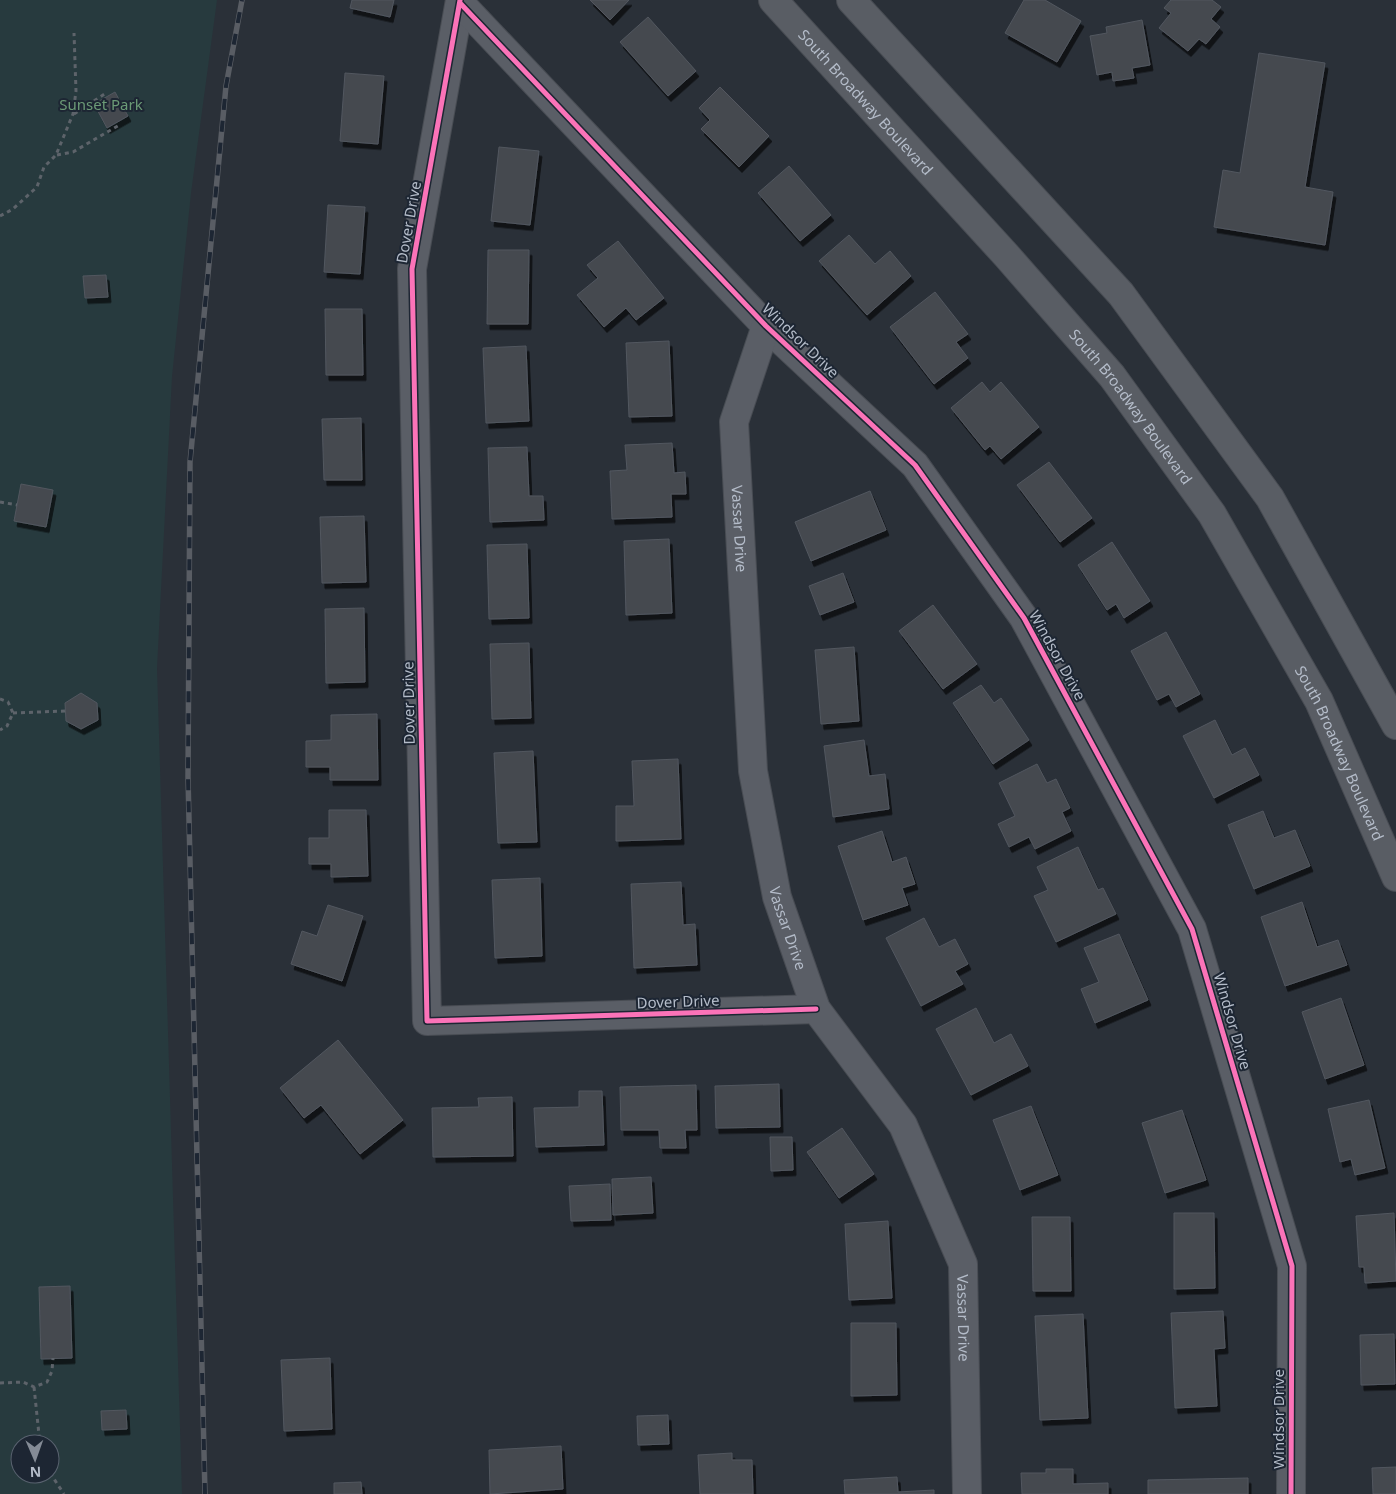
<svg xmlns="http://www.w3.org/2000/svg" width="1396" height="1494" viewBox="0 0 1396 1494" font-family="'Noto Sans',sans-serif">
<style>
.green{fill:#273a3e;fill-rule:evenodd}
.building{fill:#444950;stroke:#52575f;filter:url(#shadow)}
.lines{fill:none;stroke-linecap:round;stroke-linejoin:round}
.minor-casing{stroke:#484c53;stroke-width:30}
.secondary-casing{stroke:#484c53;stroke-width:30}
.path{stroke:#5d636a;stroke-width:3;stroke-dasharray:4 4;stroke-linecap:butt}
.minor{stroke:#5a5e66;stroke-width:28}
.secondary{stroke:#595d64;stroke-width:28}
.rail-casing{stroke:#595d64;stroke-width:5.5}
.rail{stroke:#1d2633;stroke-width:4;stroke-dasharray:11;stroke-linecap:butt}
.cycleway-casing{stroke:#1d2633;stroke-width:8}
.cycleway{stroke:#fb73b8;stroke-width:5}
.labels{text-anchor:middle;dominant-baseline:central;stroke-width:4;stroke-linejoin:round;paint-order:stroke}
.street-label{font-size:15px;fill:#b4bcc9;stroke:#1d2633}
.park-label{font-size:15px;fill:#6b9a76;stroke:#1d2633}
</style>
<defs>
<filter id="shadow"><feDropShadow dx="3" dy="5.5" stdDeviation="0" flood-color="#0009"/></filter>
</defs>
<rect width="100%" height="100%" fill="#2a3038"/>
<path class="green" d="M0,0H217L191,193L172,377L157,668L182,1494H0ZM20,1444H50V1474H20Z"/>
<path class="building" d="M352,0H394L390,17L350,8Z
M590,0H629L610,20Z
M1024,0H1045L1081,21L1057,62L1005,33Z
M1171,0H1212L1221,7L1211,19L1220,27L1206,44L1199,39L1188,51L1159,28L1171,13L1164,8Z
M648,17L696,71L668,96L620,42Z
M1142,20L1150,65L1132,68L1134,78L1113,81L1112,72L1097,75L1090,36L1107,33L1106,27Z
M1259,53L1325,63L1305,187L1333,192L1325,245L1214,227L1223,170L1240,173Z
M345,73L384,76L378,144L340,141Z
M720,87L769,136L739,167L701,129L710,120L699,108Z
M115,92L128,116L107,128L94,104Z
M499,147L539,151L530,225L491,221Z
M789,166L831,215L800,241L758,193Z
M328,205L365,207L360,274L324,272Z
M849,235L875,264L890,251L911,276L867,315L819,261Z
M618,241L664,298L636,320L626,308L604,327L577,295L598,278L587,265Z
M488,250H529L528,324H487Z
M106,275L108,297L85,298L83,276Z
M935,292L968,334L956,342L968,358L934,384L890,327Z
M325,309H362L363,375H326Z
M669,341L672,416L629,417L626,343Z
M526,346L529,421L486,423L483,348Z
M982,382L990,392L1001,382L1039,427L1001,459L990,446L985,450L951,408Z
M361,418L362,480H324L322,419Z
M672,443L674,473L685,472L686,494H671L672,517L612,519L610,471L627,470L625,445Z
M527,447L529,496H543L544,520L490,522L488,448Z
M1049,462L1092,518L1060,542L1017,485Z
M21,484L53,490L46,527L14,521Z
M870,491L886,530L811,561L795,522Z
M364,516L366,582L322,583L320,517Z
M669,539L672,613L626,615L624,541Z
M1112,542L1150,601L1124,618L1116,604L1107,610L1078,565Z
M527,544L529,618L489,619L487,545Z
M843,573L854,602L820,615L809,586Z
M933,605L977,664L943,689L899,631Z
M364,608L365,682L326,683L325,609Z
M1166,632L1200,694L1176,707L1169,694L1157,700L1131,651Z
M529,643L531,718L492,719L490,644Z
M854,647L859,721L821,724L815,650Z
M981,685L994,703L1001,698L1029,740L993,764L953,703Z
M81,693L97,703L98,720L81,729L66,721L65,703Z
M377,714L378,780H330V767H306V741L331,740V715Z
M1215,720L1232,755L1245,748L1259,775L1214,798L1183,736Z
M864,740L869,776L885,774L889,809L833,817L824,746Z
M533,751L537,842L498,843L494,753Z
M678,759L681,839L616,841V806H634L632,761Z
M1037,764L1047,783L1056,779L1070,808L1062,812L1071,831L1035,849L1029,837L1009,847L998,824L1015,816L999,783Z
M329,810H366L368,876L331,877V864H309V838H329Z
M1263,811L1274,838L1295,830L1310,866L1254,889L1228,825Z
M882,831L892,862L906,857L915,884L902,888L908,905L863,920L838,846Z
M1078,847L1098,890L1103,888L1116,914L1056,942L1034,896L1048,890L1037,867Z
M540,878L542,956L495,958L492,880Z
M681,882L683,925L695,924L697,965L634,968L631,884Z
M1302,902L1317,947L1338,940L1347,965L1285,986L1261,917Z
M328,905L363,916L342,981L291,964L302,931L317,936Z
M924,918L939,947L955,939L968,964L955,971L963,984L921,1006L886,938Z
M1119,934L1148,1000L1095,1023L1081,989L1099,982L1084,948Z
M1341,998L1364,1065L1325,1079L1302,1012Z
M976,1008L994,1043L1011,1034L1028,1066L971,1095L936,1029Z
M338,1040L403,1120L360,1154L321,1105L304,1118L280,1088Z
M779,1084L780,1127L716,1128L715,1086Z
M696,1085L697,1130H685L686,1148H660L659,1130H621L620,1087Z
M579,1091H602L604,1145L536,1147L534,1108L579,1107Z
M512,1097L513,1156L433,1157L432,1108L479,1107L478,1098Z
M1369,1100L1385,1168L1355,1175L1351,1159L1340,1162L1328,1109Z
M1031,1106L1058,1175L1020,1190L993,1120Z
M1182,1110L1206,1180L1165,1193L1142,1123Z
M842,1128L874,1174L839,1198L807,1152Z
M770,1137H792L793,1170L771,1171Z
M651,1177L653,1213L613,1215L612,1179Z
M610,1184L611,1220L571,1221L569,1186Z
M1174,1213H1214L1215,1288L1174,1289Z
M1394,1213L1396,1281L1365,1283L1364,1267H1359L1356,1216Z
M1032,1217H1070L1071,1291H1033Z
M888,1221L892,1298L849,1300L845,1224Z
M70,1286L72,1358L41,1359L39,1287Z
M1223,1311L1225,1348L1214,1349L1217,1406L1175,1408L1171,1313Z
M1083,1314L1088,1418L1040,1420L1035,1316Z
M851,1323H896L897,1395L851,1396Z
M1394,1334L1395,1384L1361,1385L1360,1335Z
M330,1358L332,1429L284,1431L281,1360Z
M126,1410L127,1429L102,1430L101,1411Z
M668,1415L669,1444L638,1445L637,1416Z
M561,1446L563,1489L490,1494L489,1450Z
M732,1453V1460H752L753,1494H700L698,1455Z
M1396,1467V1494H1373L1372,1468Z
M1046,1469H1073V1484L1108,1483V1494H1022L1021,1473H1046Z
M897,1477L898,1492L934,1490V1494H845L844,1480Z
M1248,1478V1494H1148V1480Z
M361,1482L362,1494H334V1483Z"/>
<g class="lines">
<g class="minor-casing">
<g id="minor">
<path d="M460,0L412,269L427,1021L816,1009"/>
<path d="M460,3L766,326L915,465L1024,618L1192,929L1292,1266L1291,1494"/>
<path id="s1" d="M766,326L734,422L753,771L777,897L816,1009L903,1125L963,1264L967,1494"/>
</g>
</g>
<g class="secondary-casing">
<g id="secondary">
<path id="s2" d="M773,0L1006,255L1112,376L1212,514L1319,701L1396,877"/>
<path d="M851,0L1121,294L1270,498L1396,725"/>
</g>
</g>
<path class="path" d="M74,114L106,93
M57,155L73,152L121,124
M0,216L13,209L37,187L44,167L56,155L73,114L76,91L74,33
M0,502L17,505
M0,699L8,702L13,713L7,726L0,730
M13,713L65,711
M0,1383L23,1382L34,1387L47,1382L52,1371L53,1358
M34,1387L40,1444
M50,1473L64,1494"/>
<use href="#minor" class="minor"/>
<use href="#secondary" class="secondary"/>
<g class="rail-casing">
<path id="rail" d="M205,1494L188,777L190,462L226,86L242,0"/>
</g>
<use href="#rail" class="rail"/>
<g class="cycleway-casing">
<path id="cycleway" d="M460,0L412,269L427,1021L816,1009
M460,3L766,326L915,465L1024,618L1192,929L1292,1266L1291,1494"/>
</g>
<use href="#cycleway" class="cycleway"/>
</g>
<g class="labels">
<g class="street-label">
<text stroke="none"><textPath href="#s2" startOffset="138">South Broadway Boulevard</textPath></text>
<text transform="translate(408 222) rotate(-80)">Dover Drive</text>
<text transform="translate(801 340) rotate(44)">Windsor Drive</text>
<text stroke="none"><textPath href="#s2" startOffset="542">South Broadway Boulevard</textPath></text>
<text stroke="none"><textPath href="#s1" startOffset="208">Vassar Drive</textPath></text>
<text transform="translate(1058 655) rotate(61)">Windsor Drive</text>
<text transform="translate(408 703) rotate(-91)">Dover Drive</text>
<text stroke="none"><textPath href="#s2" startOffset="948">South Broadway Boulevard</textPath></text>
<text stroke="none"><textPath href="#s1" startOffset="612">Vassar Drive</textPath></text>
<text transform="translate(678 1001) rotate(-2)">Dover Drive</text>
<text transform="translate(1233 1021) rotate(74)">Windsor Drive</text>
<text stroke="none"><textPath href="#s1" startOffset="1048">Vassar Drive</textPath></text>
<text transform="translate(1278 1419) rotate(-90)">Windsor Drive</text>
</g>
<g class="park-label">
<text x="101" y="104">Sunset Park</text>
</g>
</g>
<g transform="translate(35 1459) rotate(178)"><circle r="24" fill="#1d2633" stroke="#59626f"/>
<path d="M0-4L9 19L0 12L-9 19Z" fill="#848b96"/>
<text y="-8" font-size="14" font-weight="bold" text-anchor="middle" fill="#b4bcc9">N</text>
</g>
</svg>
